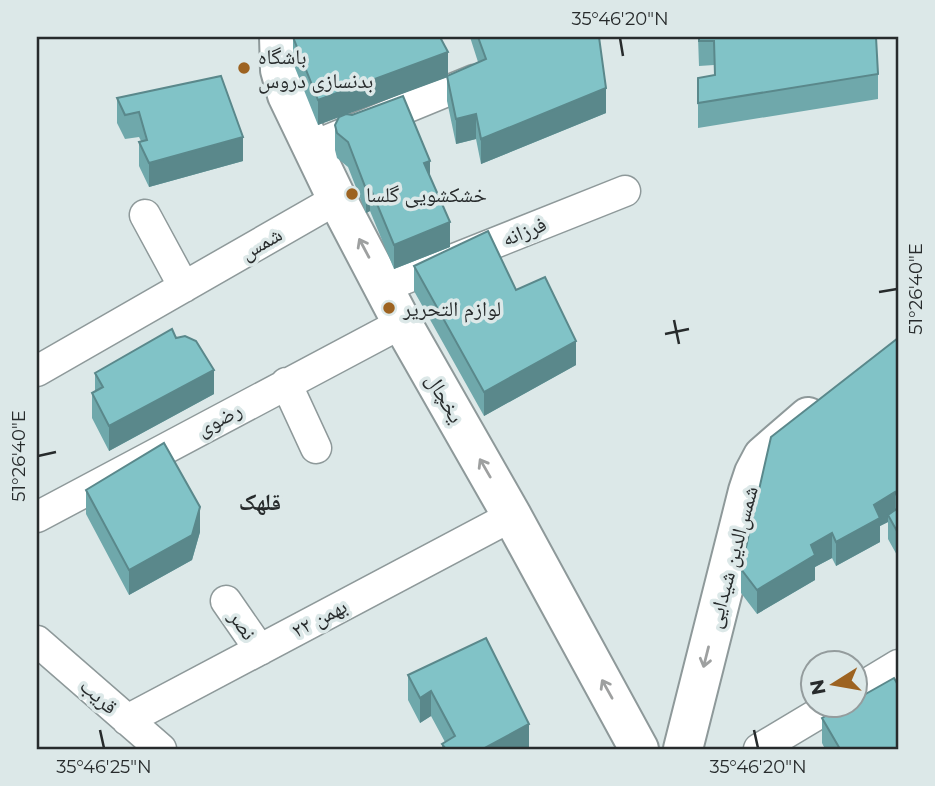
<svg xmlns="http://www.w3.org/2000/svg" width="935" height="786" viewBox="0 0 935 786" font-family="Montserrat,'Noto Naskh Arabic',sans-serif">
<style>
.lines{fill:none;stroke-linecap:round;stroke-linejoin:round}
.street-casing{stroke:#8e999a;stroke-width:33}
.secondary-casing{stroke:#8e999a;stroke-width:42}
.street{stroke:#fff;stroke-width:30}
.secondary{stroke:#fff;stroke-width:38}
.wall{fill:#6fa8ab}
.shaded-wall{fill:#5a888b}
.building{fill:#81c3c7;stroke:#5a888b;stroke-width:2}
.oneway{stroke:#9ea0a0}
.ticks{fill:none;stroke:#272b2c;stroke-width:2.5}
.poi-dot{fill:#9d6321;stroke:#dce8e8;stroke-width:2.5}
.labels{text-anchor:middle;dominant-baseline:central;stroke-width:7;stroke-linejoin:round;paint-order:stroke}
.poi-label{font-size:21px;fill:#272b2c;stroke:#dce8e8;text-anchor:start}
.street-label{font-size:21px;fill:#272b2c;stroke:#dce8e8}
.neighbourhood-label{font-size:23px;font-weight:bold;fill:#272b2c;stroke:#dce8e8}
.neatline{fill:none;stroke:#272b2c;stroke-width:2.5}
.ticks-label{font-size:18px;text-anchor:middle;fill:#272b2c}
</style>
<rect width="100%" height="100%" fill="#dce8e8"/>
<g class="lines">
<g class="street-casing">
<path id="street" d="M311,147L474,80
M145,215L184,287
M384,287L625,191
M37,371L337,199
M286,383L316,448
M37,517L402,323
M226,601L260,650
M37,641L161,749
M855,691L898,665
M127,720L512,516
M759,749L831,706"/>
</g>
<g class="secondary-casing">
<path id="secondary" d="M279,37L280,70L287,95L337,199L402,323L512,516L639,749
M683,749L748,491L754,473L763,456L808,417"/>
</g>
<use href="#street" class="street"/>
<use href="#secondary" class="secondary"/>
</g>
<path class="wall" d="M293,37L448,76L478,62L470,37H599L606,113L481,164L476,139L456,144L447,101V77L346,114L430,176L450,247L394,269L370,211L366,213L348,167L337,158L335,150V125L346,114L318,125L293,63Z
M698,37L878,74V99L698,128V78L714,75V65L699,66Z
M117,98L243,161L149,187L139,166V142L141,141L139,137L125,139L117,123Z
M414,266L516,290L576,365L484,416L414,291Z
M176,338L214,394L109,451L92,418V393L95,391V373Z
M898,338V557L888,539V522L880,526V542L836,566L832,558L815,567V580L757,614L741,593V569Z
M86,490L200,532L192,560L129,595L86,514Z
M408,675L529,749H442V744L445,742L431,716L420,723L408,700Z
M822,718L898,749H825L822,743Z"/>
<path class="shaded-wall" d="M448,52V77L318,125V100Z
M606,88V113L481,164V139Z
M476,114V139L456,144V119Z
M243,137V161L149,187V163Z
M430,161V186L424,163Z
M370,187V211L366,213V189Z
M450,222V247L394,269V245Z
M576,341V365L484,416V392Z
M214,370V394L109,451V426Z
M895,492V517L888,515V522L880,526V542L836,566V542L874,505Z
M200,507V532L192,560L129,595V570Z
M832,533V558L815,567V580L757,614V590L811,545Z
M431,691V716L420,723V698Z
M529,724V749H483Z"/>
<path class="building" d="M293,37H440L448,52L318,100Z
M478,37H599L606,88L481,139L476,114L456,119L447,76L486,59Z
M699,37H876L878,74L698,103V78L715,75L714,41H699Z
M221,76L243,137L149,163L139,142L147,140L139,112L125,115L117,98Z
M403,96L430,161L424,163L450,222L394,245L370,187L366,189L348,142L337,133L335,125L339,117L346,114L352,115Z
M488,231L516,290L545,277L576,341L484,392L414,266Z
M172,329L176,338L185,336L196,341L214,370L109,426L92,393L103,387L95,373Z
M898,338V498L895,492L874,505L880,518L836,542L832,533L811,545L815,555L757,590L741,569L771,437Z
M164,443L200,507L192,535L129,570L86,490Z
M898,508V533L888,515Z
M486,638L529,724L483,749H446L442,744L455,736L431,691L420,698L408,675Z
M894,678L898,685V749H840L822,718L845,705H855V700Z"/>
<defs><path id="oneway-shaft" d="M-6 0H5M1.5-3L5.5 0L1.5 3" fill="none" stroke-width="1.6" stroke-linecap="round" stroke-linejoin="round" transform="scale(1.75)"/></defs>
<g class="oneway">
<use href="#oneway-shaft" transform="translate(364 248) rotate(-118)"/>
<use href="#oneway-shaft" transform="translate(485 468) rotate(-120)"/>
<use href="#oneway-shaft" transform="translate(706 657) rotate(104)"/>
<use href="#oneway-shaft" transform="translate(607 689) rotate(-119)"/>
</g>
<path class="ticks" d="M620,38L623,56M879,292L897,289M674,320L679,344M665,334L689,329M38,456L56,452M100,730L104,748M754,730L758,748"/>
<g class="poi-dot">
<circle cx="244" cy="68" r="7"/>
<circle cx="352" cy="194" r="7"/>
<circle cx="389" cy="308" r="7"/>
</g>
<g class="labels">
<g class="poi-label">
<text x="258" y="56">باشگاه<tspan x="258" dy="24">بدنسازی دروس</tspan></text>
<text x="366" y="194">خشکشویی گلسا</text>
<text x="403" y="308">لوازم التحریر</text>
</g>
<g class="street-label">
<text transform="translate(524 231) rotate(-22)">فرزانه</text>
<text transform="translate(261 243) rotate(-30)">شمس</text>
<text transform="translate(445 398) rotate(60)">یخچال</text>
<text transform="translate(219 419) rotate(-28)">رضوی</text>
<text transform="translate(732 557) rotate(-75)">شمس‌الدین شیدایی</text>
<text transform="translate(319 618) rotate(-28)">۲۲ بهمن</text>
<text transform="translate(243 625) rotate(55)">نصر</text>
<text transform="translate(99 696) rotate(42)">قریب</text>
</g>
<g class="neighbourhood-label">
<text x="260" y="502">قلهک</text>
</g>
</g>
<rect width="935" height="786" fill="none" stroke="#dce8e8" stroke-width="77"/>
<g transform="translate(834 684) rotate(259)"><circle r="33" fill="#dce8e8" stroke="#949c9d" stroke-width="2"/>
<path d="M0-5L12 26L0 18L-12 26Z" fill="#9d6321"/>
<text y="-10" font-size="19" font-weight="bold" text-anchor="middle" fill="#272b2c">N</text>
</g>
<rect x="38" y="38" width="859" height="710" class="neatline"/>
<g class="ticks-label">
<text x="620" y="25">35°46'20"N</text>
<text transform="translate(916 289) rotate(-90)" y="6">51°26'40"E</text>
<text transform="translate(19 456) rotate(-90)" y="6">51°26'40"E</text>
<text x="104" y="773">35°46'25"N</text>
<text x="758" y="773">35°46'20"N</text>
</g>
</svg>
